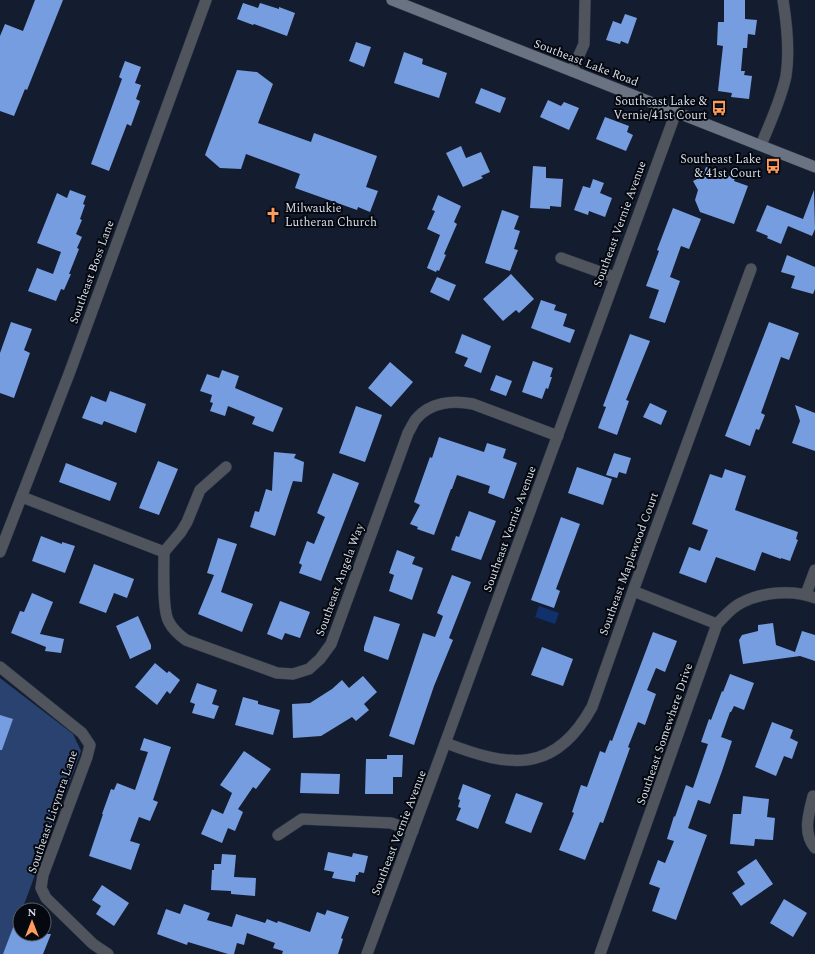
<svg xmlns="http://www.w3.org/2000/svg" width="815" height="954" viewBox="0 0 815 954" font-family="Spectral,serif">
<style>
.green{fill:#29426f}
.water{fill:#11316c}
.building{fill:#779de1}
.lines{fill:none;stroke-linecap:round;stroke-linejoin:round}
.minor-casing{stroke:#2f3849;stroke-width:12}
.secondary-casing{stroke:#2f3849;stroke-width:12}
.minor{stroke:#4f545d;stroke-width:11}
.secondary{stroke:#6a7381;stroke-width:11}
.labels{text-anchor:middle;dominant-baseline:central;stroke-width:4;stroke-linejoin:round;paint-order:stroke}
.street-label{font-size:12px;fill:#d8dfeb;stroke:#05080f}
.poi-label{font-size:12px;fill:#d8dfeb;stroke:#05080f;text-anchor:end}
</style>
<rect width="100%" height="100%" fill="#141d2f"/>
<path class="green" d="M0,678L73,734L81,751L22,910H20V917L6,954H0Z"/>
<path class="water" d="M539,606L559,613L555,624L535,617Z"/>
<path class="building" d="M35,0H63L27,90L25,89L14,116L0,111V36L5,24L23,31Z
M724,0H745V19L757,20L755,35L748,34L747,48H743L741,71H745L744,75L752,76L749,99L731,97L732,93L718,91L723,46L717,45L718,22H724Z
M243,3L258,8L260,3L279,9V7L295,13L287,36L254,24L253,25L237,19Z
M625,14L637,18L628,44L621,41L620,44L606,40L613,21L621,24Z
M356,42L371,47L364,67L349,61Z
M404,52L423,59L422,64L447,73L439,98L394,83Z
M125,61L141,67L135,83L141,85L136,99L140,101L131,126L127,124L109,171L91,164L122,79L119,77Z
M237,70L257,72L273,84L258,123L311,142L314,133L377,156L366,187L378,191L370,212L358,207L357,210L295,188L300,174L246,154L241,169L220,168L205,155Z
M481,88L506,98L500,113L475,103Z
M548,100L561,106L564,102L579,108L569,130L540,117Z
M605,117L629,126L627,132L633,135L626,151L596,139Z
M461,146L466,158L481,152L490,172L481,176L483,178L463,187L446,153Z
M533,166L546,167V178L563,179L561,207L550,206V209L530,208Z
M706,167L735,178L734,181L748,186L734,224L700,212L695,200L698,190L693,181L703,176Z
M593,179L604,183L600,193L612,198L605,217L589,211L588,215L574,210L583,186L590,188Z
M70,190L86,196L83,204L85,205L80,219L82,220L76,234L82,237L77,248L79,249L69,274H71L64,290L61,289L56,301L28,291L37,268L53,274L61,252L37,243L57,193L67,198Z
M814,190L815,229L812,236L788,226L781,244L767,238L768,236L756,231L767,205L803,219Z
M438,195L461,206L454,222L457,224L444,254L446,255L439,271L437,270L436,272L427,268L440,235L427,229L435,211L432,210Z
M673,208L701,219L689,249L681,246L670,277L680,281L665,323L649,318L659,290L646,286L659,251L657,250Z
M502,210L519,216L514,229L520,231L514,249L518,250L510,271L485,263Z
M787,255L815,267V289L813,294L791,288L795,276L781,272Z
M511,274L534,299L519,313L516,310L503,321L483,299Z
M437,277L456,285L449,301L430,292Z
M541,300L556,305L554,310L567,314L563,326L575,330L570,343L531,328Z
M11,322L32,329L24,350L30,353L14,398L0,393V353Z
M769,322L799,333L789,360L781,357L761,413L765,415L759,430L756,429L750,446L725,436Z
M462,334L491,346L481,373L464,366L468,358L455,353Z
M630,334L650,341L626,400L629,401L617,435L598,428L606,407L603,406Z
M533,361L553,368L550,377H552L548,389L546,388L542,399L522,392Z
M390,362L413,382L391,407L368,388Z
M222,370L239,376L235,388L283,408L273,432L252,424L255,417L228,406L225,416L210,411L213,403L210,402L212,395L200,391L207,374L219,378Z
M496,375L512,381L506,396L490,390Z
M110,391L146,404L136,433L104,421L102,425L82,418L91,396L106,402Z
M650,403L667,411L661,425L643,417Z
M795,405L815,413V451L792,443L800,421Z
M356,406L382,415L365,462L339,453Z
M439,437L484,452L487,443L506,449L503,458L517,463L504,499L488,493L490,486L457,475L452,489H451L434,535L417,529L418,527L410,524L420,505L414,502L430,457L432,458Z
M274,452L296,454L294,458L304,462L302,482L293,481L275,536L250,527L255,511L259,512L266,489L272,491Z
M614,453L631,458L626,474L619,472L617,478L606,475Z
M158,461L178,469L159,515L139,508Z
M66,463L117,483L110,501L59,482Z
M577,467L612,479L603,505L568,493Z
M725,469L746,476L735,510L798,532L796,539L798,540L790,561L781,558V559L762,552L755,571L716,557L706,583L679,573L689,547L700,551L708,530L692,524L710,474L722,478Z
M333,473L359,483L321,581L299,573L302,565L299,563L307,541L314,544L325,517L317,513Z
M469,511L496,521L481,560L451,550L456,536L459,537Z
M561,517L580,524L556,589L560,591L554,608L531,600Z
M41,536L62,544V542L75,546L65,573L32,561Z
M218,538L237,544L221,592L253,604L242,632L198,614L214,575L207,573Z
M397,550L415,557L412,564L423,568L412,600L389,591L394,575L389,573Z
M94,564L134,579L127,598L114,593L106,613L79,603Z
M452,575L471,582L449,638L453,640L434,686L414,745L389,736L423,633L435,637L443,616L437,613Z
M32,593L53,602L40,634L64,639L61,653L45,651L46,647L11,633L20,611L24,612Z
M280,601L310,612L300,638L285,633L282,640L267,634Z
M138,616L151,645V649L130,659L116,626Z
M374,616L400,624L388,660L364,651V647Z
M773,623L776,645L795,652L802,631L815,635V661L800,656L743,664L739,640L742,635L758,631V625Z
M653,632L677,641L665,672L656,668L647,690L656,694L645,725L638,722L628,747L630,748L603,823L600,822L585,860L559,850L574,813L572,812L581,785L587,787L600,751L605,753L610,740L612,741Z
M542,647L573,659L563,686L531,675Z
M155,663L167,673L169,671L180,680L170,694L167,691L157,705L135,687Z
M730,674L754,683L744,710L734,706L731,712H730L721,737L732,741L722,771L710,804L698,800L688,828L707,835L676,920L652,911L660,888L649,884L658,860L665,863L674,841L667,839L674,816L675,817L686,785L693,788L708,744L701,742L709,719L711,720L722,691L723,692Z
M363,676L377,692L364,704L369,710L356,721L352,717L321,736L293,738L292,704L310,703L332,689L342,680L349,688Z
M197,683L217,690L212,704L219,706L214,719L192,713L195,704L190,702Z
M243,697L258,701V704L280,710L273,735L235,725Z
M0,715L13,719L2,750H0Z
M772,722L793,730L790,738L798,742L792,759L784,756L776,776L755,767Z
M144,738L171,747L153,800L158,802L150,821L139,817L130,841L140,844L131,870L89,856L103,814H102L111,789L114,790L117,783L135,790L148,752L140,750Z
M244,751L271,769L256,789L253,787L238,809L243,812L235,831L228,828L222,843L201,834L212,809L223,814L232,793L220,785Z
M387,755H403L402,777H393V794H365L366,759H387Z
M301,773L340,774L339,794L300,793Z
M463,784L491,795L478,829L456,820L461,808L458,807L460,800L458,799Z
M516,793L543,803L531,833L505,823Z
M743,796L769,799L767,817L775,818L773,840L755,839L754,846L730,844L733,814H741Z
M328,852L352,857L353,853L368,856L364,873L359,872L358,875H356L355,882L332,878L334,872L324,870Z
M222,854L236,855L234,877L256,878L255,896L231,894V891L211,890L212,870H214V864H221Z
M756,859L773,884L741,906L732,893L745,884L737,872Z
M102,885L129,903L114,926L96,914L101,906L92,900Z
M784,899L807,913L793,937L770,923Z
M184,904L210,913L207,920L232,927L236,914L265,923L267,919L277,923L278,921L310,932L317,912L325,915L327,910L349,917L341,938L343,939L338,954H282L283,951L273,948L275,943L247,933L244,945L237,943L234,954H228L188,942L187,945L157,934L166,909L180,914Z
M19,912H20V934H51L43,954H3Z"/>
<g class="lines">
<g class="minor-casing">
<path id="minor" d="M572,71L584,44L585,0
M761,145C770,123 781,100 786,76C790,51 787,25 783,0
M561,258L614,277
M22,497L164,552
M0,552L69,374L206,0
M164,552C164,567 162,611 169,622C173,630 179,635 186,640L277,673L293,674L309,669L320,659L331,644L408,433C411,428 413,423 416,419C430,402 453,400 473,404L558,436
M164,552L181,532L187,522L200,490L226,467
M633,591L717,624
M806,594L815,570
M0,667L82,733L90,745L87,757L43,875L41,888L46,898L93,944L108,954
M446,743C510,768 555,774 592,707L633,591L751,269
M813,796C809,813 802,833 815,848
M278,835L302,819L391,823L413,831
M367,954C472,674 572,392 676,112
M600,954L717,624C724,617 732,607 741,603C762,592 793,589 815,598"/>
</g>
<g class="secondary-casing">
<path id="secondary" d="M392,0L815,167"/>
</g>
<use href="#minor" class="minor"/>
<use href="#secondary" class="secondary"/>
</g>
<defs>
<g id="bus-bare" transform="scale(1.2)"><path d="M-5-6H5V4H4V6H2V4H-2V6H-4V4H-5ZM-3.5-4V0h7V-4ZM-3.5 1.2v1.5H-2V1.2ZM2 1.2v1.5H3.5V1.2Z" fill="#ff9b5b" stroke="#05080f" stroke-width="2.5" paint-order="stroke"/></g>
<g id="church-bare" transform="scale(1.2)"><path d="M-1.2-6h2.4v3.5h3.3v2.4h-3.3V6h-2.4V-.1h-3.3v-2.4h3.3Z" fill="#ff9b5b" stroke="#05080f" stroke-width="2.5" paint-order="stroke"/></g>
</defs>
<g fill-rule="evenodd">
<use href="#bus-bare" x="719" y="108"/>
<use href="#bus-bare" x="773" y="166"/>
<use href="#church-bare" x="273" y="215"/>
</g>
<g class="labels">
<g class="street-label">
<text transform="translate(586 63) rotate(21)">Southeast Lake Road</text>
<text transform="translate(620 224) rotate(-70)">Southeast Vernie Avenue</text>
<text transform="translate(92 272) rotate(-70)">Southeast Boss Lane</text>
<text transform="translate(510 529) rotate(-70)">Southeast Vernie Avenue</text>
<text transform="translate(629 564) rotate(-70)">Southeast Maplewood Court</text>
<text transform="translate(340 580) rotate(-70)">Southeast Angela Way</text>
<text transform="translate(665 734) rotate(-71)">Southeast Somewhere Drive</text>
<text transform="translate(53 812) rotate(-71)">Southeast Licyntra Lane</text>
<text transform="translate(399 833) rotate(-69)">Southeast Vernie Avenue</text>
</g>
<g class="poi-label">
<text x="707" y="101">Southeast Lake &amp;<tspan x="707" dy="14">Vernie/41st Court</tspan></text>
<text x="761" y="159">Southeast Lake<tspan x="761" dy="14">&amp; 41st Court</tspan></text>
<text x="285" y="208" text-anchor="start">Milwaukie<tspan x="285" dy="14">Lutheran Church</tspan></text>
</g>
</g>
<g transform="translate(32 922)"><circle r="19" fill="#05080f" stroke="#595e67"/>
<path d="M0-3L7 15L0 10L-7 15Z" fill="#ff9b5b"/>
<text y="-6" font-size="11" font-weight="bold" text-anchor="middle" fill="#d8dfeb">N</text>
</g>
</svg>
